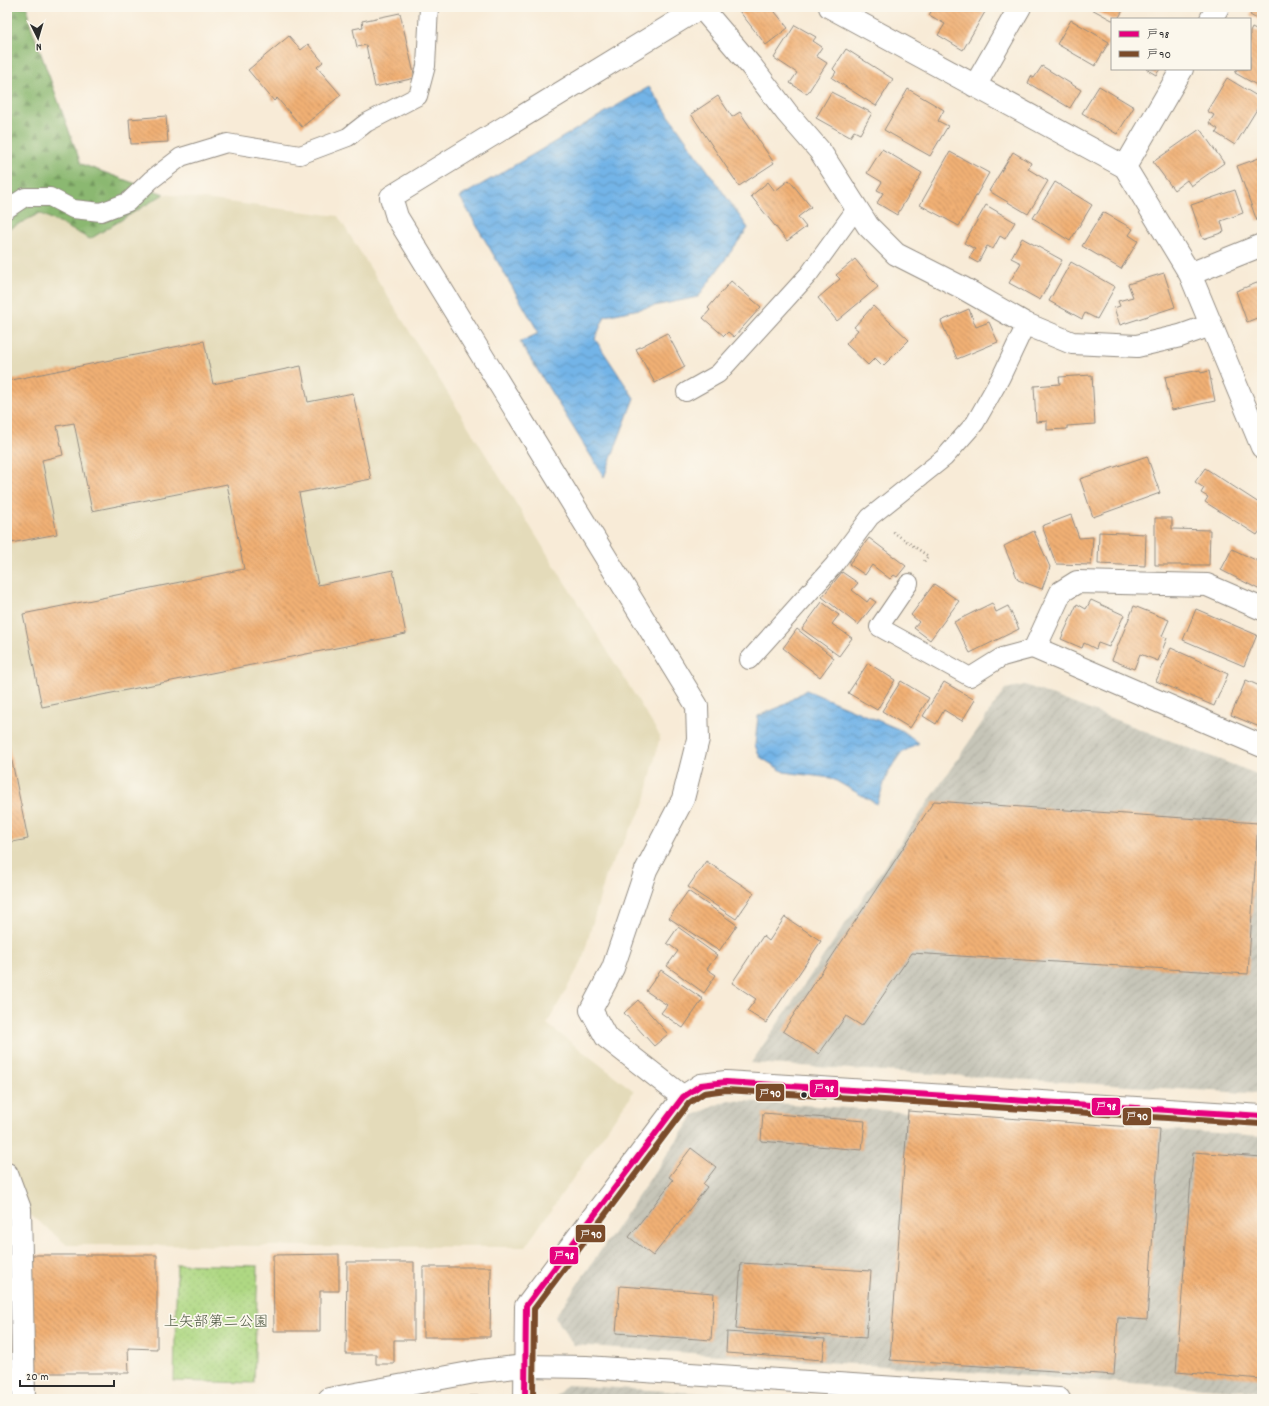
<svg xmlns="http://www.w3.org/2000/svg" width="1269" height="1406" viewBox="0 0 1269 1406" font-family="Dekko,'Klee One',sans-serif">
<style>
.built{fill:#e4dbba}
.industrial{fill:url(#industrial-furrows)}
.grass{fill:url(#grass-dots);stroke:#6d8257}
.forest{fill:url(#forest-firs);stroke:#5b724e}
.water{fill:url(#water-waves);stroke:#4f7089}
.building{fill:url(#building-back-hatch)}
.lines{fill:none;stroke-linecap:round;stroke-linejoin:round}
.service-casing{stroke:#928b81;stroke-width:20}
.minor-casing{stroke:#928b81;stroke-width:24}
.tertiary-casing{stroke:#928b81;stroke-width:24}
.path{stroke:#928b81;stroke-width:2.5;stroke-dasharray:1 3;stroke-linecap:butt}
.service{stroke:#fff;stroke-width:18}
.minor{stroke:#fff;stroke-width:22}
.tertiary{stroke:#fff;stroke-width:22}
.bus-1-casing{stroke:#fbf7ec;stroke-width:9}
.bus-2-casing{stroke:#fbf7ec;stroke-width:9}
.bus-1{stroke:#e5007d;stroke-width:6}
.bus-2{stroke:#7a4b2a;stroke-width:6}
.bus-dot{fill:#2b2b2b;stroke:#fbf7ec;stroke-width:1.5}
.labels{text-anchor:middle;dominant-baseline:central;stroke-width:3.5;stroke-linejoin:round;paint-order:stroke}
.park-label{font-size:15px;fill:#4c5641;stroke:#fbf7ec}
.line-badge{stroke:#fbf7ec;stroke-width:1.5}
.badge-label{font-size:11px;text-anchor:middle;font-weight:bold;fill:#fff}
</style>
<defs>
<pattern id="industrial-furrows" width="10" height="10" patternUnits="userSpaceOnUse"><rect width="10" height="10" fill="#c6c5b8"/><path d="M-1 1l2-2M0 10L10 0M9 11l2-2" fill="none" stroke="#aaa99e"/></pattern>
<pattern id="grass-dots" width="8" height="8" patternUnits="userSpaceOnUse"><rect width="8" height="8" fill="#afd883"/><path d="M2 2h.1M6 6h.1" fill="none" stroke="#97ba71" stroke-width="1.8" stroke-linecap="round"/></pattern>
<pattern id="forest-firs" width="22" height="20" patternUnits="userSpaceOnUse"><rect width="22" height="20" fill="#8bb871"/><path d="M5 1l3.5 6h-7zM16 11l3.5 6h-7z" fill="#72965d"/></pattern>
<pattern id="water-waves" width="16" height="10" patternUnits="userSpaceOnUse"><rect width="16" height="10" fill="#73b4e7"/><path d="M0 5q4-4 8 0t8 0" fill="none" stroke="#5f93bb"/></pattern>
<pattern id="building-back-hatch" width="6" height="6" patternUnits="userSpaceOnUse"><rect width="6" height="6" fill="#f1b075"/><path d="M-1 5l2 2M0 0l6 6M5-1l2 2" fill="none" stroke="#c38f60"/></pattern>
</defs>
<rect width="100%" height="100%" fill="#fbf7ec"/>
<filter id="ink" filterUnits="userSpaceOnUse"><feTurbulence type="fractalNoise" baseFrequency=".025" numOctaves="2"/><feDisplacementMap in="SourceGraphic" scale="8" xChannelSelector="R" yChannelSelector="G"/><feConvolveMatrix kernelMatrix="1 2 1 2 8 2 1 2 1" color-interpolation-filters="sRGB"/></filter>
<filter id="wash" filterUnits="userSpaceOnUse"><feTurbulence type="fractalNoise" baseFrequency=".012" numOctaves="4" result="noise"/><feDisplacementMap in="SourceGraphic" scale="16" xChannelSelector="R" yChannelSelector="G"/><feGaussianBlur stdDeviation="0.9" result="paint"/><feColorMatrix in="noise" values="0 0 0 0 0 0 0 0 0 0 0 0 0 0 0 0 0 1.4 0 .05"/><feComposite in="paint" operator="in"/></filter>
<g filter="url(#wash)">
<rect width="100%" height="100%" fill="#f8ebd7"/>
<path class="built" d="M164,194L338,216L660,736L644,805L607,872L582,961L547,1024L634,1091L525,1247L67,1245L29,1214L7,1151V230L40,213L90,239Z"/>
<path class="industrial" d="M1025,685L1262,776V1094L751,1063L1005,689Z
M728,1100L1262,1136V1392L574,1345L555,1317L694,1115Z
M567,1385L698,1393L790,1399H553Z"/>
<path class="grass" d="M177,1264L258,1266L254,1383L174,1381Z"/>
<path class="forest" d="M7,7H28V18L81,164L164,194L90,239L40,213L7,230Z"/>
<path class="water" d="M649,87L748,228L698,297L605,316L595,339L634,398L604,477L520,342L539,333L460,197Z
M806,690L903,731L919,743L901,753L888,772L877,804L831,778L784,772L760,757L755,745L758,716L780,707Z"/>
<g id="blocks">
<path class="building" d="M736,7H771L788,28L766,45Z
M934,7H976L985,12L963,50L938,35L945,24L929,15Z
M1088,7H1125L1118,19L1112,20Z
M1254,7H1262V22L1250,15Z
M400,13L415,78L375,87L366,45L357,47L353,29L363,27L362,21Z
M1071,20L1109,42L1095,66L1057,44Z
M795,25L816,37L813,41L822,47L816,56L827,63L807,94L790,83L797,73L774,58Z
M1252,28L1262,33V88L1235,73L1237,69H1250V32Z
M289,36L301,50L308,44L323,62L317,67L341,95L302,127L277,98L274,101L248,70Z
M846,49L893,79L876,106L832,78L836,72L833,69Z
M1042,66L1081,90L1070,108L1028,83L1031,76L1034,78Z
M1146,69H1160L1156,75Z
M1227,78L1262,99V101L1235,145L1216,133L1218,129L1209,123L1214,115L1207,111Z
M1099,86L1134,107L1117,134L1082,113Z
M908,89L944,110L938,121L948,126L930,156L884,130Z
M831,92L872,113L860,134L854,131L850,137L816,118Z
M718,96L732,117L740,112L774,163L739,186L691,114Z
M166,116L168,142L131,144L129,119Z
M1200,129L1224,163L1191,186L1187,180L1174,190L1153,162Z
M882,149L922,173L897,215L877,203L883,193L877,190L882,182L867,173Z
M950,152L989,173L959,226L920,205Z
M1013,152L1031,163L1028,169L1048,181L1028,214L989,191Z
M1262,157V219L1257,221L1237,166Z
M789,180L811,207L798,217L806,227L787,241L751,196L768,182L775,191Z
M1055,182L1092,205L1070,241L1033,218Z
M1235,190L1243,213L1221,221L1224,232L1203,239L1191,205Z
M986,205L1015,222L1005,239L1000,236L993,249L987,246L978,263L969,258L975,249L964,243Z
M1103,212L1133,229L1129,235L1138,241L1121,269L1082,246Z
M1022,238L1062,260L1040,300L1009,283L1021,263L1011,258Z
M855,259L878,287L837,321L818,298L840,279L836,275Z
M1071,262L1115,287L1097,319L1085,313L1082,319L1049,301Z
M1164,273L1175,307L1120,325L1114,308L1120,306L1118,301L1133,297L1128,284Z
M731,281L761,307L734,337L728,332L724,336L703,318L710,310L708,308Z
M1262,281V316L1247,322L1236,291Z
M873,306L909,340L883,366L875,358L868,365L846,344L858,330L854,327Z
M969,309L976,327L989,322L998,342L957,359L941,321Z
M667,333L685,367L655,383L636,349Z
M204,341L213,384L301,366L308,402L353,393L371,479L299,493L318,585L393,570L406,634L42,707L23,614L244,569L227,484L92,511L74,423L57,426L63,455L42,460L57,534L11,543L7,525V381Z
M1200,370L1201,373L1209,371L1215,401L1172,410L1165,377Z
M1092,375L1095,424L1067,426V429L1047,430V421L1036,422L1034,386L1060,384L1059,377Z
M1147,456L1160,493L1093,517L1080,479Z
M1205,468L1262,505V528L1257,535L1205,502L1208,497L1201,493L1204,488L1195,482Z
M1071,515L1079,538L1093,537L1091,565L1056,564L1042,526Z
M1155,518H1172V529L1210,530L1209,565H1155Z
M1034,531L1050,567L1042,589L1018,580L1004,546Z
M1099,532L1146,534L1145,566L1098,564Z
M869,538L906,566L897,577L894,575L890,579L872,565L865,575L849,564Z
M1232,549L1262,563V591L1221,570Z
M842,572L858,583L852,590L867,602L870,598L876,602L858,625L822,597Z
M934,584L959,601L930,640L914,628L919,622L911,615Z
M1091,600L1124,615L1109,647L1098,643L1096,649L1084,643L1082,648L1061,639L1077,604L1086,609Z
M822,602L839,615L832,624L852,638L839,656L802,629Z
M992,603L996,612L1008,606L1019,629L970,653L954,622Z
M1134,606L1169,620L1162,636L1167,638L1158,661L1140,654L1134,669L1112,660Z
M1196,609L1257,635L1244,666L1183,640Z
M797,629L834,658L820,677L783,648Z
M1171,648L1228,674L1214,706L1156,681Z
M868,663L895,680L877,710L848,693Z
M1246,680L1262,687V728L1231,715Z
M901,681L929,698L910,728L882,711Z
M944,682L975,700L962,721L944,710L936,724L923,716Z
M7,737L28,839L7,843Z
M934,801L1258,823L1248,974L912,953L862,1026L846,1016L819,1054L783,1031Z
M706,861L754,893L736,919L688,887Z
M688,891L737,925L719,951L669,918Z
M785,917L821,941L766,1023L747,1011L756,999L732,983L763,936L769,941Z
M678,927L717,955L707,969L716,975L704,993L667,966L678,951L667,943Z
M661,970L703,999L683,1028L661,1013L667,1005L646,991Z
M638,1000L668,1034L654,1046L624,1013Z
M908,1111L1160,1129L1147,1320L1118,1318L1114,1375L890,1360Z
M763,1113L865,1121L862,1150L761,1141Z
M691,1148L716,1167L703,1184L707,1187L653,1256L629,1237L673,1180L669,1177Z
M1193,1152L1262,1157V1379L1176,1372Z
M339,1254V1291H320V1331H274L273,1255Z
M32,1255H157V1349L128,1348L129,1373H32Z
M347,1262H414V1340H394V1364H376V1354H346Z
M741,1263L871,1271L866,1338L736,1329Z
M423,1267H491L490,1337H423Z
M620,1286L714,1293L711,1340L616,1333Z
M727,1332L825,1339L823,1360L726,1353Z
M470,1396H488V1399H470Z"/>
</g>
</g>
<g filter="url(#ink)">
<use href="#blocks" fill-opacity="0" stroke="#928b81" stroke-width="1"/>
<g class="lines">
<g class="service-casing">
<path id="service" d="M7,209L25,197H50L73,209L101,212L128,202L151,180L181,157L227,143L300,155L348,137L366,123L418,96L426,66L429,7
M686,392L718,374L809,274L856,209
M909,583L879,627L970,677L1002,657L1035,648
M749,660L834,565L870,517L944,458L975,423L1001,377L1026,324"/>
</g>
<g class="minor-casing">
<path id="minor" d="M701,7L752,67L787,113L820,151L868,226L896,254L963,288L1026,324L1072,343L1137,346L1180,336L1211,325
M830,7L1125,167L1190,274L1262,447
M1211,19L1218,7
M975,86L1020,7
M1125,167L1182,69
M1190,274L1262,245
M1262,609L1207,585L1077,582L1061,592L1035,648L1262,746
M683,1097L606,1037L591,1010L613,968L646,870L683,799L698,739L697,706L397,217L391,197L701,7
M7,1174L20,1209L24,1399
M329,1399L480,1371L525,1366L586,1367L1059,1399"/>
</g>
<g class="tertiary-casing">
<path id="tertiary" d="M525,1399L526,1306L683,1097L701,1085L726,1082L1262,1116"/>
</g>
<path class="path" d="M893,532L928,556L923,563"/>
<use href="#service" class="service"/>
<use href="#minor" class="minor"/>
<use href="#tertiary" class="tertiary"/>
<g class="bus-1-casing">
<path id="bus-1" d="M525,1399L526,1306L683,1097L701,1085L726,1082L1262,1116"/>
</g>
<g class="bus-2-casing">
<path id="bus-2" d="M533,1399L534,1309L689,1103L704,1093L726,1090L1261,1124"/>
</g>
<use href="#bus-1" class="bus-1"/>
<use href="#bus-2" class="bus-2"/>
</g>
</g>
<circle class="bus-dot" cx="804" cy="1095" r="3.5"/>
<g class="labels">
<g class="park-label">
<text x="216" y="1323">上矢部第二公園</text>
</g>
</g>
<g class="line-badge">
<rect x="809" y="1079" width="30" height="19" rx="4" fill="#e5007d"/>
<rect x="755" y="1083" width="30" height="19" rx="4" fill="#7a4b2a"/>
<rect x="1091" y="1097" width="30" height="19" rx="4" fill="#e5007d"/>
<rect x="1122" y="1107" width="30" height="19" rx="4" fill="#7a4b2a"/>
<rect x="575" y="1224" width="31" height="19" rx="4" fill="#7a4b2a"/>
<rect x="549" y="1246" width="30" height="19" rx="4" fill="#e5007d"/>
</g>
<g class="badge-label">
<text x="824" y="1092">戸98</text>
<text x="770" y="1097">戸90</text>
<text x="1106" y="1110">戸98</text>
<text x="1137" y="1120">戸90</text>
<text x="591" y="1238">戸90</text>
<text x="564" y="1259">戸98</text>
</g>
<rect width="1269" height="1406" fill="none" stroke="#fbf7ec" stroke-width="24"/>
<rect x="1111" y="18" width="140" height="52" fill="#fbf7ec" stroke="#a8a59f"/>
<rect x="1119" y="31" width="20" height="6" fill="#e5007d" stroke="#a8a59f"/>
<text x="1147" y="38" font-size="12" fill="#2b2b2b">戸98</text>
<rect x="1119" y="51" width="20" height="6" fill="#7a4b2a" stroke="#a8a59f"/>
<text x="1147" y="58" font-size="12" fill="#2b2b2b">戸90</text>
<g transform="translate(38 38) rotate(175)" stroke="#fbf7ec" stroke-width="3" paint-order="stroke">
<path d="M0-3L7 15L0 10L-7 15Z" fill="#2b2b2b"/>
<text y="-6" font-size="11" font-weight="bold" text-anchor="middle" fill="#2b2b2b">N</text>
</g>
<path d="M20 1380v6h94v-6" fill="none" stroke="#2b2b2b" stroke-width="2"/>
<text x="26" y="1380" font-size="12" fill="#2b2b2b" stroke="#fbf7ec" stroke-width="3" paint-order="stroke">20 m</text>
</svg>
